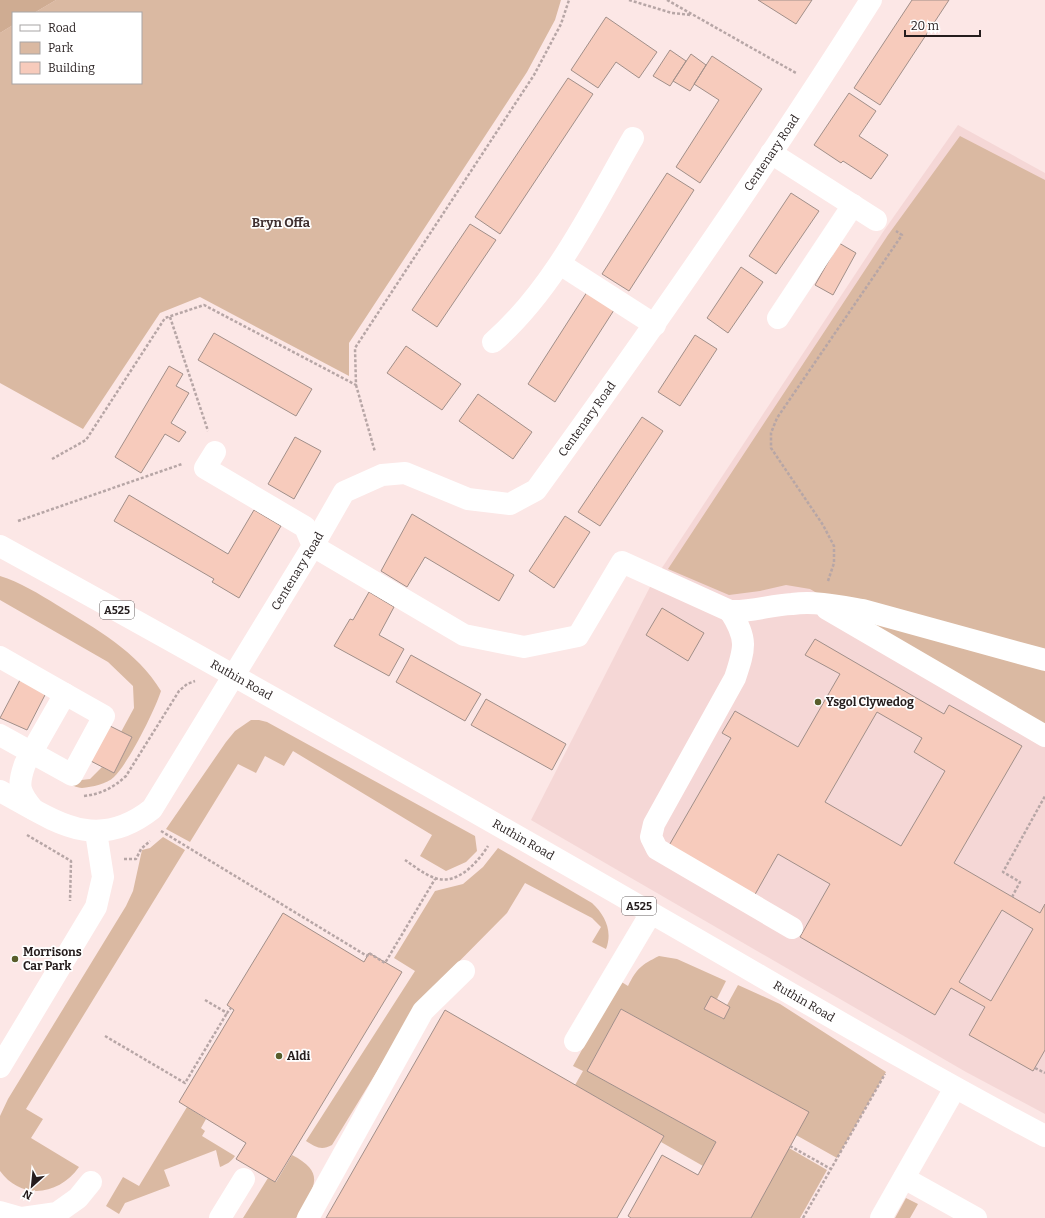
<svg xmlns="http://www.w3.org/2000/svg" width="1045" height="1218" viewBox="0 0 1045 1218" font-family="Bitter,serif">
<style>
.built{fill:#f5d7d6}
.green{fill:#dab9a2}
.forest{fill:#cfac92}
.building{fill:#f7cbbc;stroke:#a18f89;fill-rule:evenodd}
.lines{fill:none;stroke-linecap:round;stroke-linejoin:round}
.path{stroke:#b7a6a6;stroke-width:2.5;stroke-dasharray:3 2;stroke-linecap:butt}
.minor{stroke:#fff;stroke-width:22}
.major{stroke:#fff;stroke-width:22}
.poi-dot{fill:#585d2b;stroke:#fff;stroke-width:1.5}
.labels{text-anchor:middle;dominant-baseline:central;stroke-width:3.5;stroke-linejoin:round;paint-order:stroke}
.shield{fill:#fff;stroke:#666161;stroke-width:1}
.shield-label{font-size:11px;font-weight:bold;fill:#251d1d}
.street-label{font-size:12px;fill:#251d1d;stroke:#fff}
.poi-label{font-size:12px;font-weight:bold;fill:#251d1d;stroke:#fff;text-anchor:start}
.neighbourhood-label{font-size:13px;font-weight:bold;fill:#403030;stroke:#fff}
</style>
<rect width="100%" height="100%" fill="#fce7e6"/>
<path class="built" d="M958,125L1045,173V1114L966,1072L531,820L652,583L883,232Z"/>
<path class="green" d="M56,0H561L555,20L527,72L349,343V376L200,297L160,313L83,429L0,383V33L13,25V83H141V13H34Z
M960,136L1045,180V728L810,589L786,585L760,591L729,595L668,569L888,235Z
M0,576C20,582 39,594 57,605C96,629 137,651 161,691C155,710 128,764 114,777C107,784 92,787 82,788C77,788 70,784 65,782L90,779L102,767L114,773L132,737L121,732L134,708L133,686L108,662L0,600Z
M251,720H259L267,722L475,836L477,851L466,862L446,871L420,856L432,835L293,751L284,766L265,756L256,773L238,764L190,842L166,829L226,742L235,731Z
M163,837L185,850L26,1109L43,1119L31,1138L79,1167C59,1195 22,1201 0,1171V1116L8,1099L126,906L133,891L142,850L150,848Z
M498,848L592,903C605,915 613,931 606,949L592,942L601,927L592,918L525,883L507,913L420,1001L332,1145C321,1151 316,1147 306,1141L415,971L394,958L435,891L463,884L483,867Z
M659,956L677,959L726,981L717,999L711,997L704,1009L723,1019L730,1007L727,1005L738,985L780,1004L886,1072L837,1158L796,1135L808,1112L621,1009L587,1071L716,1142L703,1166L661,1142L664,1136L575,1085L583,1071L573,1066L620,981L628,986C637,968 641,965 659,956Z
M187,1107L206,1119L201,1128L205,1131L202,1136L235,1156C231,1162 227,1164 220,1167L216,1150L164,1170L170,1186L125,1203L119,1214L106,1206L123,1177L139,1186Z
M789,1148L827,1170L800,1218H751Z
M292,1155C329,1174 312,1189 296,1218H243L268,1178L276,1182Z
M906,1198L918,1204L910,1218H895Z"/>
<path class="forest" d="M0,0H56L34,13H13V25L0,33Z"/>
<path class="building" d="M758,0H812L796,24Z
M912,0H949L880,105L854,88Z
M606,17L657,52L639,78L616,62L598,88L571,70Z
M670,50L686,61L670,86L653,76Z
M691,54L706,65L690,91L673,81Z
M712,56L762,89L700,183L676,167L719,100L694,84Z
M568,78L593,94L500,234L475,217Z
M849,93L876,111L859,136L888,155L871,179L843,161L841,163L814,145Z
M667,173L694,190L629,291L602,274Z
M791,193L819,211L776,274L749,256Z
M470,224L496,240L437,327L412,310Z
M839,243L856,253L833,295L815,285Z
M741,267L763,282L728,333L707,318Z
M587,292L614,310L555,402L528,384Z
M214,333L312,389L296,416L198,360Z
M695,335L717,349L680,406L658,392Z
M406,346L461,384L442,410L387,373Z
M169,366L183,374L176,386L189,393L171,423L186,432L179,442L165,434L141,473L115,457Z
M478,394L532,432L513,459L459,421Z
M642,417L663,431L600,526L578,512Z
M295,437L321,451L294,499L268,484Z
M129,495L228,554L254,510L281,526L239,598L212,582L214,579L114,521Z
M412,514L514,575L499,601L425,557L407,587L381,571Z
M565,516L590,532L554,588L529,571Z
M369,592L394,607L379,635L404,649L389,676L334,646L350,619L353,620Z
M662,608L704,633L688,661L646,635Z
M815,639L944,714L949,705L1022,746L954,863L1040,913L1045,904V1050L1033,1071L969,1035L985,1007L951,988L935,1015L800,937L830,884L778,854L753,898L667,849L731,738L722,733L735,711L798,747L840,674L805,655ZM877,712L922,738L914,752L945,771L901,846L825,802ZM1002,910L1033,929L991,1001L959,982Z
M411,655L481,694L465,721L396,682Z
M20,680L46,693L27,730L0,718Z
M486,699L566,744L552,770L471,725Z
M104,723L132,737L114,773L85,758Z
M283,913L364,962L369,953L402,972L275,1182L236,1159L246,1143L179,1102L234,1010L227,1005Z
M711,996L730,1007L724,1019L704,1009Z
M621,1009L809,1112L751,1218H631L628,1216L662,1155L698,1175L716,1142L587,1071Z
M445,1010L664,1136L617,1218H326Z"/>
<g class="lines">
<path class="path" d="M629,0L672,13L691,15
M667,0L796,73
M170,317L208,431
M356,385L375,452
M52,459L86,440L165,318L204,305L356,385L355,348L534,75L561,24L569,0
M18,521L182,464
M828,581L834,563V546L823,525L771,448V433L777,418L902,235L896,231
M84,796C101,794 113,788 126,776L179,691L187,684L195,681
M161,831L367,956L369,953L385,963L435,879
M27,835L71,861L70,901
M124,859H136L141,849L150,841
M405,860C414,866 425,875 435,878C457,886 478,862 488,846
M1012,897L1020,882L1003,872L1045,796
M205,1000L227,1013L231,1008
M105,1036L185,1083L227,1013
M1035,1068L1045,1073
M790,1146L831,1169
M803,1218L885,1074"/>
<g class="minor">
<path d="M771,153L876,220"/>
<path d="M560,264L655,325"/>
<path d="M778,318L853,205"/>
<path d="M493,342C554,289 593,207 633,138"/>
<path d="M215,452L205,468L305,527L313,546L464,635L524,647L578,636L622,562L730,611C751,612 771,605 792,604C816,601 839,606 863,610L1045,660"/>
<path d="M827,609L1045,736"/>
<path d="M730,611C748,639 745,648 735,678L654,824L651,837L657,849L792,928"/>
<path d="M0,657L65,694L25,764C17,786 19,792 33,809"/>
<path d="M0,735L72,775L104,716L65,694"/>
<path id="s1" d="M0,791C54,820 95,854 152,809L313,546L344,492L382,475L405,473L468,499L510,504L536,490C652,330 765,168 871,0"/>
<path d="M575,1041L651,913"/>
<path d="M0,1067L96,907L103,877L96,832"/>
<path d="M904,1178L976,1218"/>
<path d="M0,1212L21,1218"/>
<path d="M22,1218L57,1213L78,1198L91,1182"/>
<path d="M220,1218L244,1179"/>
<path d="M308,1218L423,1011L464,971"/>
<path d="M881,1218L955,1088"/>
</g>
<path class="major" id="s2" d="M0,546C217,665 432,787 646,910C779,986 910,1065 1045,1136"/>
</g>
<g class="poi-dot">
<circle cx="818" cy="702" r="4"/>
<circle cx="15" cy="959" r="4"/>
<circle cx="279" cy="1056" r="4"/>
</g>
<g class="labels">
<g class="shield">
<rect x="100" y="601" width="34" height="18" rx="3"/>
<rect x="622" y="897" width="34" height="18" rx="3"/>
</g>
<g class="shield-label">
<text x="117" y="610">A525</text>
<text x="639" y="906">A525</text>
</g>
<g class="street-label">
<text stroke="none"><textPath href="#s1" startOffset="1153">Centenary Road</textPath></text>
<text stroke="none"><textPath href="#s1" startOffset="829">Centenary Road</textPath></text>
<text stroke="none"><textPath href="#s1" startOffset="445">Centenary Road</textPath></text>
<text stroke="none"><textPath href="#s2" startOffset="276">Ruthin Road</textPath></text>
<text stroke="none"><textPath href="#s2" startOffset="600">Ruthin Road</textPath></text>
<text stroke="none"><textPath href="#s2" startOffset="924">Ruthin Road</textPath></text>
</g>
<g class="poi-label">
<text x="826" y="702">Ysgol Clywedog</text>
<text x="23" y="952">Morrisons<tspan x="23" dy="14">Car Park</tspan></text>
<text x="287" y="1056">Aldi</text>
</g>
<g class="neighbourhood-label">
<text x="281" y="222">Bryn Offa</text>
</g>
</g>
<rect x="12" y="12" width="130" height="72" fill="#ffffff" stroke="#a8a5a5"/>
<rect x="20" y="25" width="20" height="6" fill="#ffffff" stroke="#a8a5a5"/>
<text x="48" y="32" font-size="12" fill="#251d1d">Road</text>
<rect x="20" y="42" width="20" height="12" fill="#dab9a2" stroke="#a8a5a5"/>
<text x="48" y="52" font-size="12" fill="#251d1d">Park</text>
<rect x="20" y="62" width="20" height="12" fill="#f7cbbc" stroke="#a8a5a5"/>
<text x="48" y="72" font-size="12" fill="#251d1d">Building</text>
<g transform="translate(32 1186) rotate(207)" stroke="#ffffff" stroke-width="3" paint-order="stroke">
<path d="M0-3L7 15L0 10L-7 15Z" fill="#251d1d"/>
<text y="-6" font-size="11" font-weight="bold" text-anchor="middle" fill="#251d1d">N</text>
</g>
<path d="M905 30v6h75v-6" fill="none" stroke="#251d1d" stroke-width="2"/>
<text x="911" y="30" font-size="12" fill="#251d1d" stroke="#ffffff" stroke-width="3" paint-order="stroke">20 m</text>
</svg>
